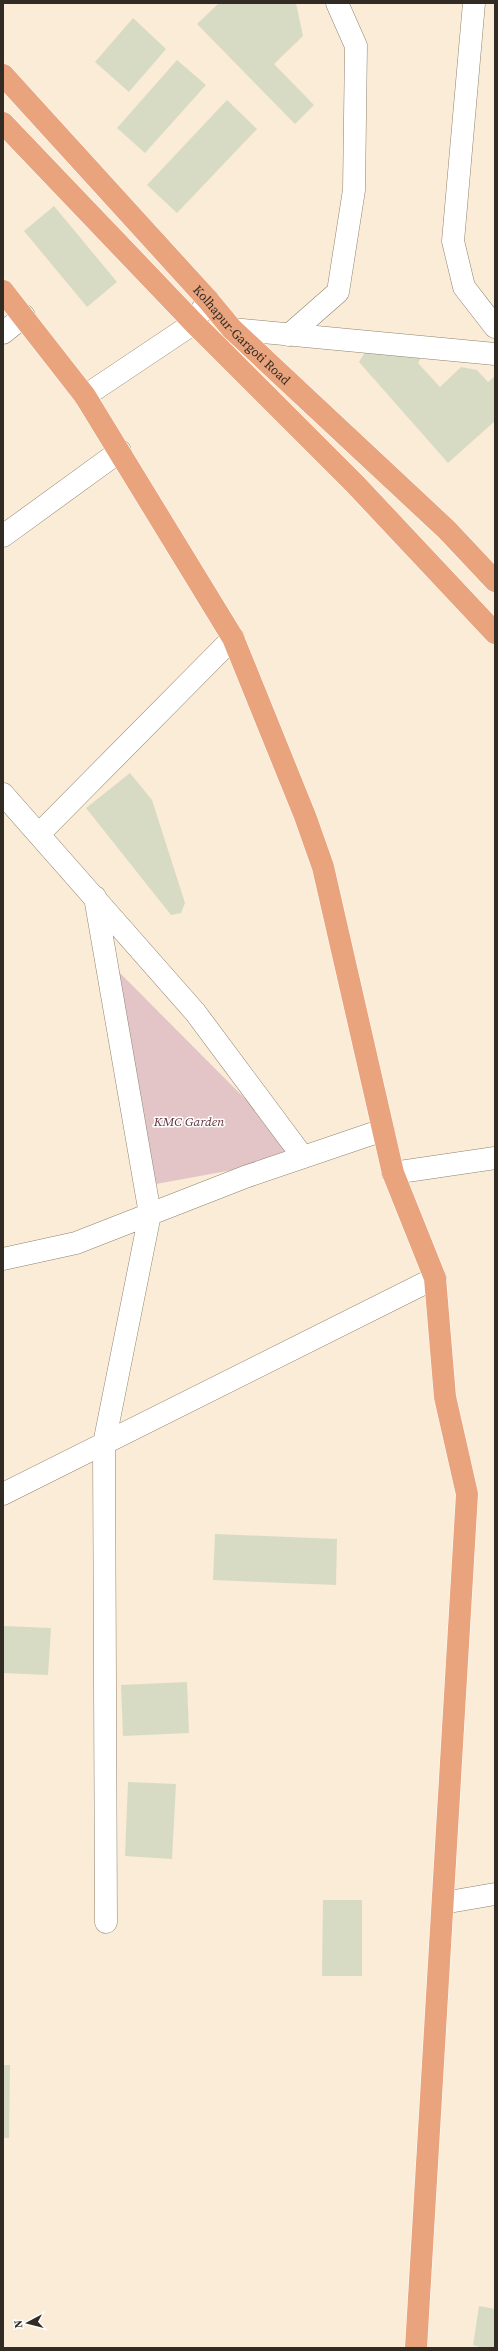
<svg xmlns="http://www.w3.org/2000/svg" width="498" height="2351" viewBox="0 0 498 2351" font-family="'Source Serif 4',serif">
<style>
.green{fill:#e3c5c8}
.building{fill:#d8dbc3}
.lines{fill:none;stroke-linecap:round;stroke-linejoin:round}
.minor-casing{stroke:#90836f;stroke-width:23}
.major-casing{stroke:#fff;stroke-width:23}
.minor{stroke:#fff;stroke-width:22}
.major{stroke:#e9a37d;stroke-width:22}
.labels{text-anchor:middle;dominant-baseline:central;stroke-width:3;stroke-linejoin:round;paint-order:stroke}
.street-label{font-size:13px;fill:#312b23;stroke:#fff}
.park-label{font-size:13px;font-style:italic;fill:#65333c;stroke:#fff}
</style>
<rect width="100%" height="100%" fill="#faecd6"/>
<path class="green" d="M105,958L303,1157L145,1186Z"/>
<path class="building" d="M219,3H296L303,36L274,64L314,105L295,124L197,24Z
M133,18L166,49L129,92L95,62Z
M177,60L206,85L145,153L117,128Z
M227,100L257,129L177,213L147,185Z
M54,206L117,282L87,307L24,231Z
M366,350L421,357L418,363L440,387L461,367L477,370L488,382L495,376V421L448,463L359,362Z
M130,773L152,800L185,903L181,913L171,915L86,808Z
M215,1534L337,1539L336,1585L213,1580Z
M3,1626L51,1628L48,1675L3,1673Z
M187,1682L189,1733L123,1736L121,1685Z
M128,1782L176,1784L172,1859L125,1856Z
M323,1900H362V1976H322Z
M3,2065H10L9,2138H3Z
M479,2306L495,2309V2348H482L473,2345Z"/>
<g class="lines">
<g class="minor-casing">
<path id="minor" d="M474,3L453,241L464,287L495,327
M232,329L495,354
M3,333L24,316
M289,335L338,292L354,190L356,46L337,3
M85,396L194,323L208,300
M3,536L120,451
M3,794L195,1012L303,1157
M39,834L233,638
M95,897L150,1214L104,1444L106,1922
M393,1173L495,1158
M3,1259L76,1243L245,1177L383,1130
M3,1494L435,1278
M443,1903L495,1894"/>
</g>
<g class="major-casing">
<g id="major">
<path id="s1" d="M3,75L208,300L232,329L447,530L495,581"/>
<path d="M3,123L194,323L355,484L495,633"/>
<path d="M3,291L85,396L233,638L305,816L323,867L393,1173L435,1278L445,1397L467,1494L416,2348"/>
</g>
</g>
<use href="#minor" class="minor"/>
<use href="#major" class="major"/>
</g>
<g class="labels">
<g class="street-label">
<text stroke="none"><textPath href="#s1" startOffset="353">Kolhapur-Gargoti Road</textPath></text>
</g>
<g class="park-label">
<text x="189" y="1121">KMC Garden</text>
</g>
</g>
<rect width="498" height="2351" fill="none" stroke="#312b23" stroke-width="8"/>
<g transform="translate(28 2323) rotate(263)" stroke="#ffffff" stroke-width="3" paint-order="stroke">
<path d="M0-3L7 15L0 10L-7 15Z" fill="#312b23"/>
<text y="-6" font-size="11" font-weight="bold" text-anchor="middle" fill="#312b23">N</text>
</g>
</svg>
